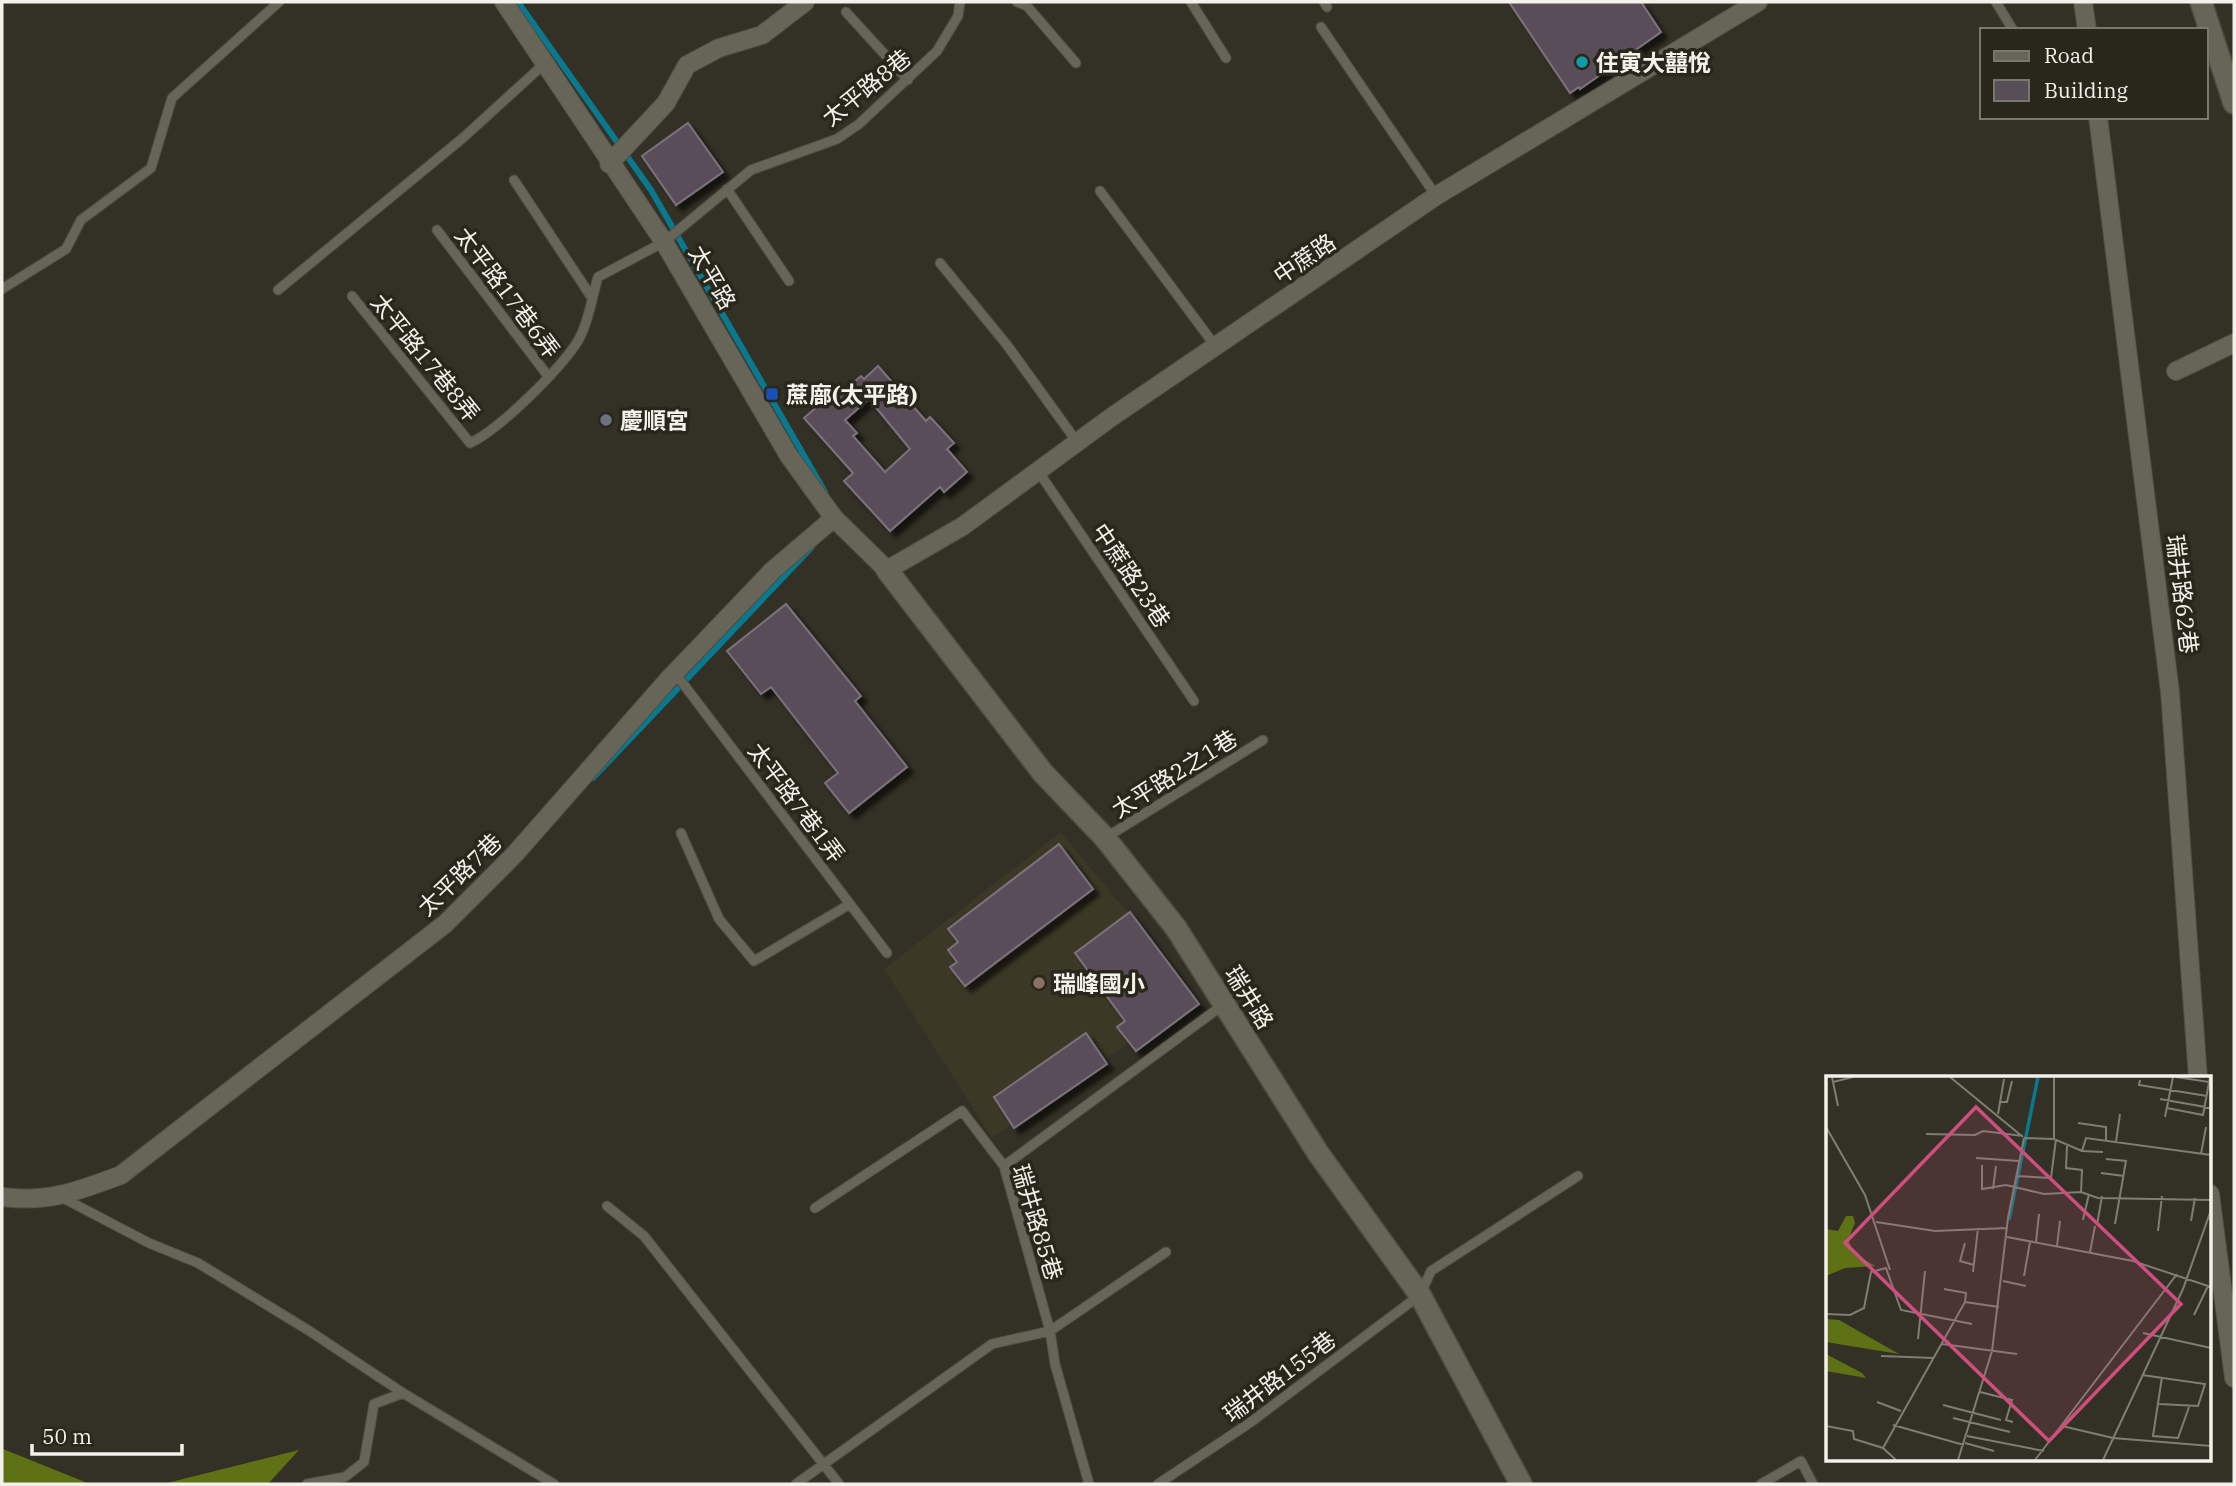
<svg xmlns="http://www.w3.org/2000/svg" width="2236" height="1486" viewBox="0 0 2236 1486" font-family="'IBM Plex Serif','Noto Sans TC',serif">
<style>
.built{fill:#3b3826}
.forest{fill:#5e7215}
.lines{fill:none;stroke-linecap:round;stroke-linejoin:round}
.stream{stroke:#09798f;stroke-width:6}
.building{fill:#584e58;stroke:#7c727c;stroke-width:2;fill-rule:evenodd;filter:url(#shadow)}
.service-casing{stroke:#4f4d43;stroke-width:11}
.minor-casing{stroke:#4f4d43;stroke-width:20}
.tertiary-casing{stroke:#4f4d43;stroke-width:24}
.service{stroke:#676458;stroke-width:9}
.minor{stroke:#676458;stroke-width:18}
.tertiary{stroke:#676458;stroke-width:21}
.culture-dot{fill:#0f9aa8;stroke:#29271c;stroke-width:2.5}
.transit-dot{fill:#1a4fb4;stroke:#29271c;stroke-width:2.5}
.worship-dot{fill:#6b7280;stroke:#29271c;stroke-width:2.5}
.education-dot{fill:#8d6e63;stroke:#29271c;stroke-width:2.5}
.labels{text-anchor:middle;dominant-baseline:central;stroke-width:7;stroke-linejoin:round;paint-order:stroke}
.poi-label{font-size:23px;font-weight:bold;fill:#f2f1ea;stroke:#29271c;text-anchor:start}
.street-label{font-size:23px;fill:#f2f1ea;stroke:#29271c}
.inset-river{fill:none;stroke:#09798f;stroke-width:3.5}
.inset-road{fill:none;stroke:#7f7e74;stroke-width:2}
.view{fill:#ce4e7f;fill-opacity:0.15;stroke:#ce4e7f;stroke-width:3.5}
.inset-edge{fill:none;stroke:#f2f1ea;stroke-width:3.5}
</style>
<defs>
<filter id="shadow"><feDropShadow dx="6" dy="6" stdDeviation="2" flood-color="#0009"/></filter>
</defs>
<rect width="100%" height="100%" fill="#333126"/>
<path class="built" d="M1061,832L1196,996L992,1138L884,969Z"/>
<path class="forest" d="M2,1447L3,1449L90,1484H2Z
M299,1450L268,1484H163Z"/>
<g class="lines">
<path class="stream" d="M518,2L651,190L825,492
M593,778L812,547"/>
</g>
<path class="building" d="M1509,2H1641L1661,32L1580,89L1579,87L1570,93Z
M688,123L723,172L676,205L642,156Z
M878,366L926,421L930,417L954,443L947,449L967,472L944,492L940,487L890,531L844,481L853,473L804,418L830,395L834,399L861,376L864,379ZM869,399L910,449L885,472L853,436L857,433L845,420Z
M786,604L861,696L855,701L907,767L849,813L825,783L838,773L771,687L761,694L727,651Z
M1059,844L1093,889L965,986L950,967L957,962L948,950L958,942L948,929Z
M1130,912L1199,1004L1136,1051L1117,1027L1125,1021L1075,953Z
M1086,1033L1107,1064L1014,1128L994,1097Z"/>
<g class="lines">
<g class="service-casing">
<path id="service" d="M1017,2L1027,6L1076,63
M1191,2L1226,58
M1324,2L1327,7
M1996,2L2013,30
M846,12L908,80
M1321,27L1436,196
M514,180L592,298
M727,189L789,281
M1100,191L1216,347
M437,230L548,376
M940,263L1007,345L1077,442
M2,289L66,249L81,220L151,168L172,98L279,2
M278,290L464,137L544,64
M352,296L470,443C500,429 557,372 576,344C588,326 592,297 598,277L664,242L751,170L837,139L859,124L937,51L958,16L960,2
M1038,471L1194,701
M675,673L887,953
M681,833L719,919L754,961L850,904
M1105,838L1263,740
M1004,1166L1223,1005
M61,1197L149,1243L198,1263L308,1330L403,1393
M607,1206L644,1236L839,1484
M815,1208L962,1111L1004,1166L1050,1331L1055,1364L1089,1484
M307,1484L345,1477L364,1462L374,1404L403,1393L554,1484
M796,1484L992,1344L1050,1331L1166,1252
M1158,1484L1251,1422L1420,1295L1431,1271L1578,1176
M1761,1484L1801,1461L1813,1484"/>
</g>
<g class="minor-casing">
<path id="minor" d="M504,2L664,242L789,456L834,518L887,570L963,526L1113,416L1436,196L1758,2
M2083,2L2087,30
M2098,117L2170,692L2198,1078
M609,164L666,103L687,65L719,48L762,35L805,2
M2176,371L2234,343
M2210,1194L2234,1378
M2,1197C49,1203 78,1191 121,1175L445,924L514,855L667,681L773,570L834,518"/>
</g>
<g class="tertiary-casing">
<path id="tertiary" d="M2201,2L2234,103
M887,570L1043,773L1105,838L1176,928L1318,1153L1420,1295L1521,1484"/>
</g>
<use href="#service" class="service"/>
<use href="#minor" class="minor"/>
<use href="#tertiary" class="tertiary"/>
</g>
<circle class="culture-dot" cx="1582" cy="62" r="7"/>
<rect class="transit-dot" x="765" y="387" width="14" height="14" rx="3.5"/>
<circle class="worship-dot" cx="606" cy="420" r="7"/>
<circle class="education-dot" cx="1039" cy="983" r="7"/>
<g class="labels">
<g class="poi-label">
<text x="1596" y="62">住寅大囍悅</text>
<text x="786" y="394">蔗廍(太平路)</text>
<text x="620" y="420">慶順宮</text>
<text x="1053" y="983">瑞峰國小</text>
</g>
<g class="street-label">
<text transform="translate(866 87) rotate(-39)">太平路8巷</text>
<text transform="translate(1304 258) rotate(-34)">中蔗路</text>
<text transform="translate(713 277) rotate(60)">太平路</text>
<text transform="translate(508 292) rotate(53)">太平路17巷6弄</text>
<text transform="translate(426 357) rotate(51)">太平路17巷8弄</text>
<text transform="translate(1132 575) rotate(56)">中蔗路23巷</text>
<text transform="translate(2183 594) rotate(83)">瑞井路62巷</text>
<text transform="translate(1174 773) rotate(-32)">太平路2之1巷</text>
<text transform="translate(797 802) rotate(53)">太平路7巷1弄</text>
<text transform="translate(459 874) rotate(-44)">太平路7巷</text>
<text transform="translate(1250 997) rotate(58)">瑞井路</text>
<text transform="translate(1038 1222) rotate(73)">瑞井路85巷</text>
<text transform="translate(1279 1376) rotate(-37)">瑞井路155巷</text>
</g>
</g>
<g transform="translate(1826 1076)">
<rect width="385" height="385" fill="#333126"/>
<path d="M20,140H27L29,147L22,164L29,178L49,190L19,192L0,200V153L12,155ZM0,243L13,244L73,278L0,266ZM0,278L36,297L40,302L0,295Z" fill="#5e7215"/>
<path class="inset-river" d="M183,144L212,1"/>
<path class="inset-road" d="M6,1L7,6L27,1M124,1L197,61M350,1L383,6M314,4L313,9L381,20M7,6L12,30M334,23L385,32M174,26H181L186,5M341,32L377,39L384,1M172,38L178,3M339,41L347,1M252,47L280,51V64M0,51L39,119L64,194M100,58L149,59L157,55L197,60M198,62L228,63L256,75L277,76M228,63V1M290,66L294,38M241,70L240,92L256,94L255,116M256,75L260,62L385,79M375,78L380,51M150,82L193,85M280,83L300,85L289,148M156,89V113L180,109L218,118L255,116L272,122L385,124M275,97L298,100M191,100L225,102L230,63M167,113L170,90M257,144L263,118M365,145L369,122M50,146L109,155L181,152M271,149L276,120M332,155L336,120M181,161L307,185L385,211M210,166L213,138M139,167L134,185L148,189M231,170L234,145M264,176L269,150M147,196L152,152M198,200L204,166M177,205L200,210M139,226L173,231M0,238L24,239L38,232L45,196L60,192L75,234L146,248M368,239L382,210M317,257L385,272M92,263L99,195M116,268L191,278M55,280L108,282M316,299L379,308L372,330L333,328M336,301L327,360L352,362L363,331M154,316L186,324L180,344L187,346M51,326L75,335M117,329L175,344M127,342L184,356M67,349L138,369M0,350L27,355L28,363L57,372L70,384M236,350L287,362L385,370M141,360L218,375M139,367L168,375M57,372L139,226L140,217L118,213M132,384L166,275L182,142L198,62M209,384L351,198M277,384L357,213L385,134"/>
<path class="view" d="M150,31L355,228L223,365L19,167Z"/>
<rect width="385" height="385" class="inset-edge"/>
</g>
<rect width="2236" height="1486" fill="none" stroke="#f2f1ea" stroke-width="7"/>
<rect x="1980" y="28" width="228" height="91" fill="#29271c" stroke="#79786e" stroke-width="2"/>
<rect x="1994" y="51" width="35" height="10" fill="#676458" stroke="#79786e" stroke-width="2"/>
<text x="2044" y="63" font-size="21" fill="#f2f1ea">Road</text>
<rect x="1994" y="80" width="35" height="21" fill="#584e58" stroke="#79786e" stroke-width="2"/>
<text x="2044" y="98" font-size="21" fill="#f2f1ea">Building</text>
<path d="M32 1444v10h150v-10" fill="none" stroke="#f2f1ea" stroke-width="3.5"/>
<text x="42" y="1444" font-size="21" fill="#f2f1ea" stroke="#29271c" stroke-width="5" paint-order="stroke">50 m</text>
</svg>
